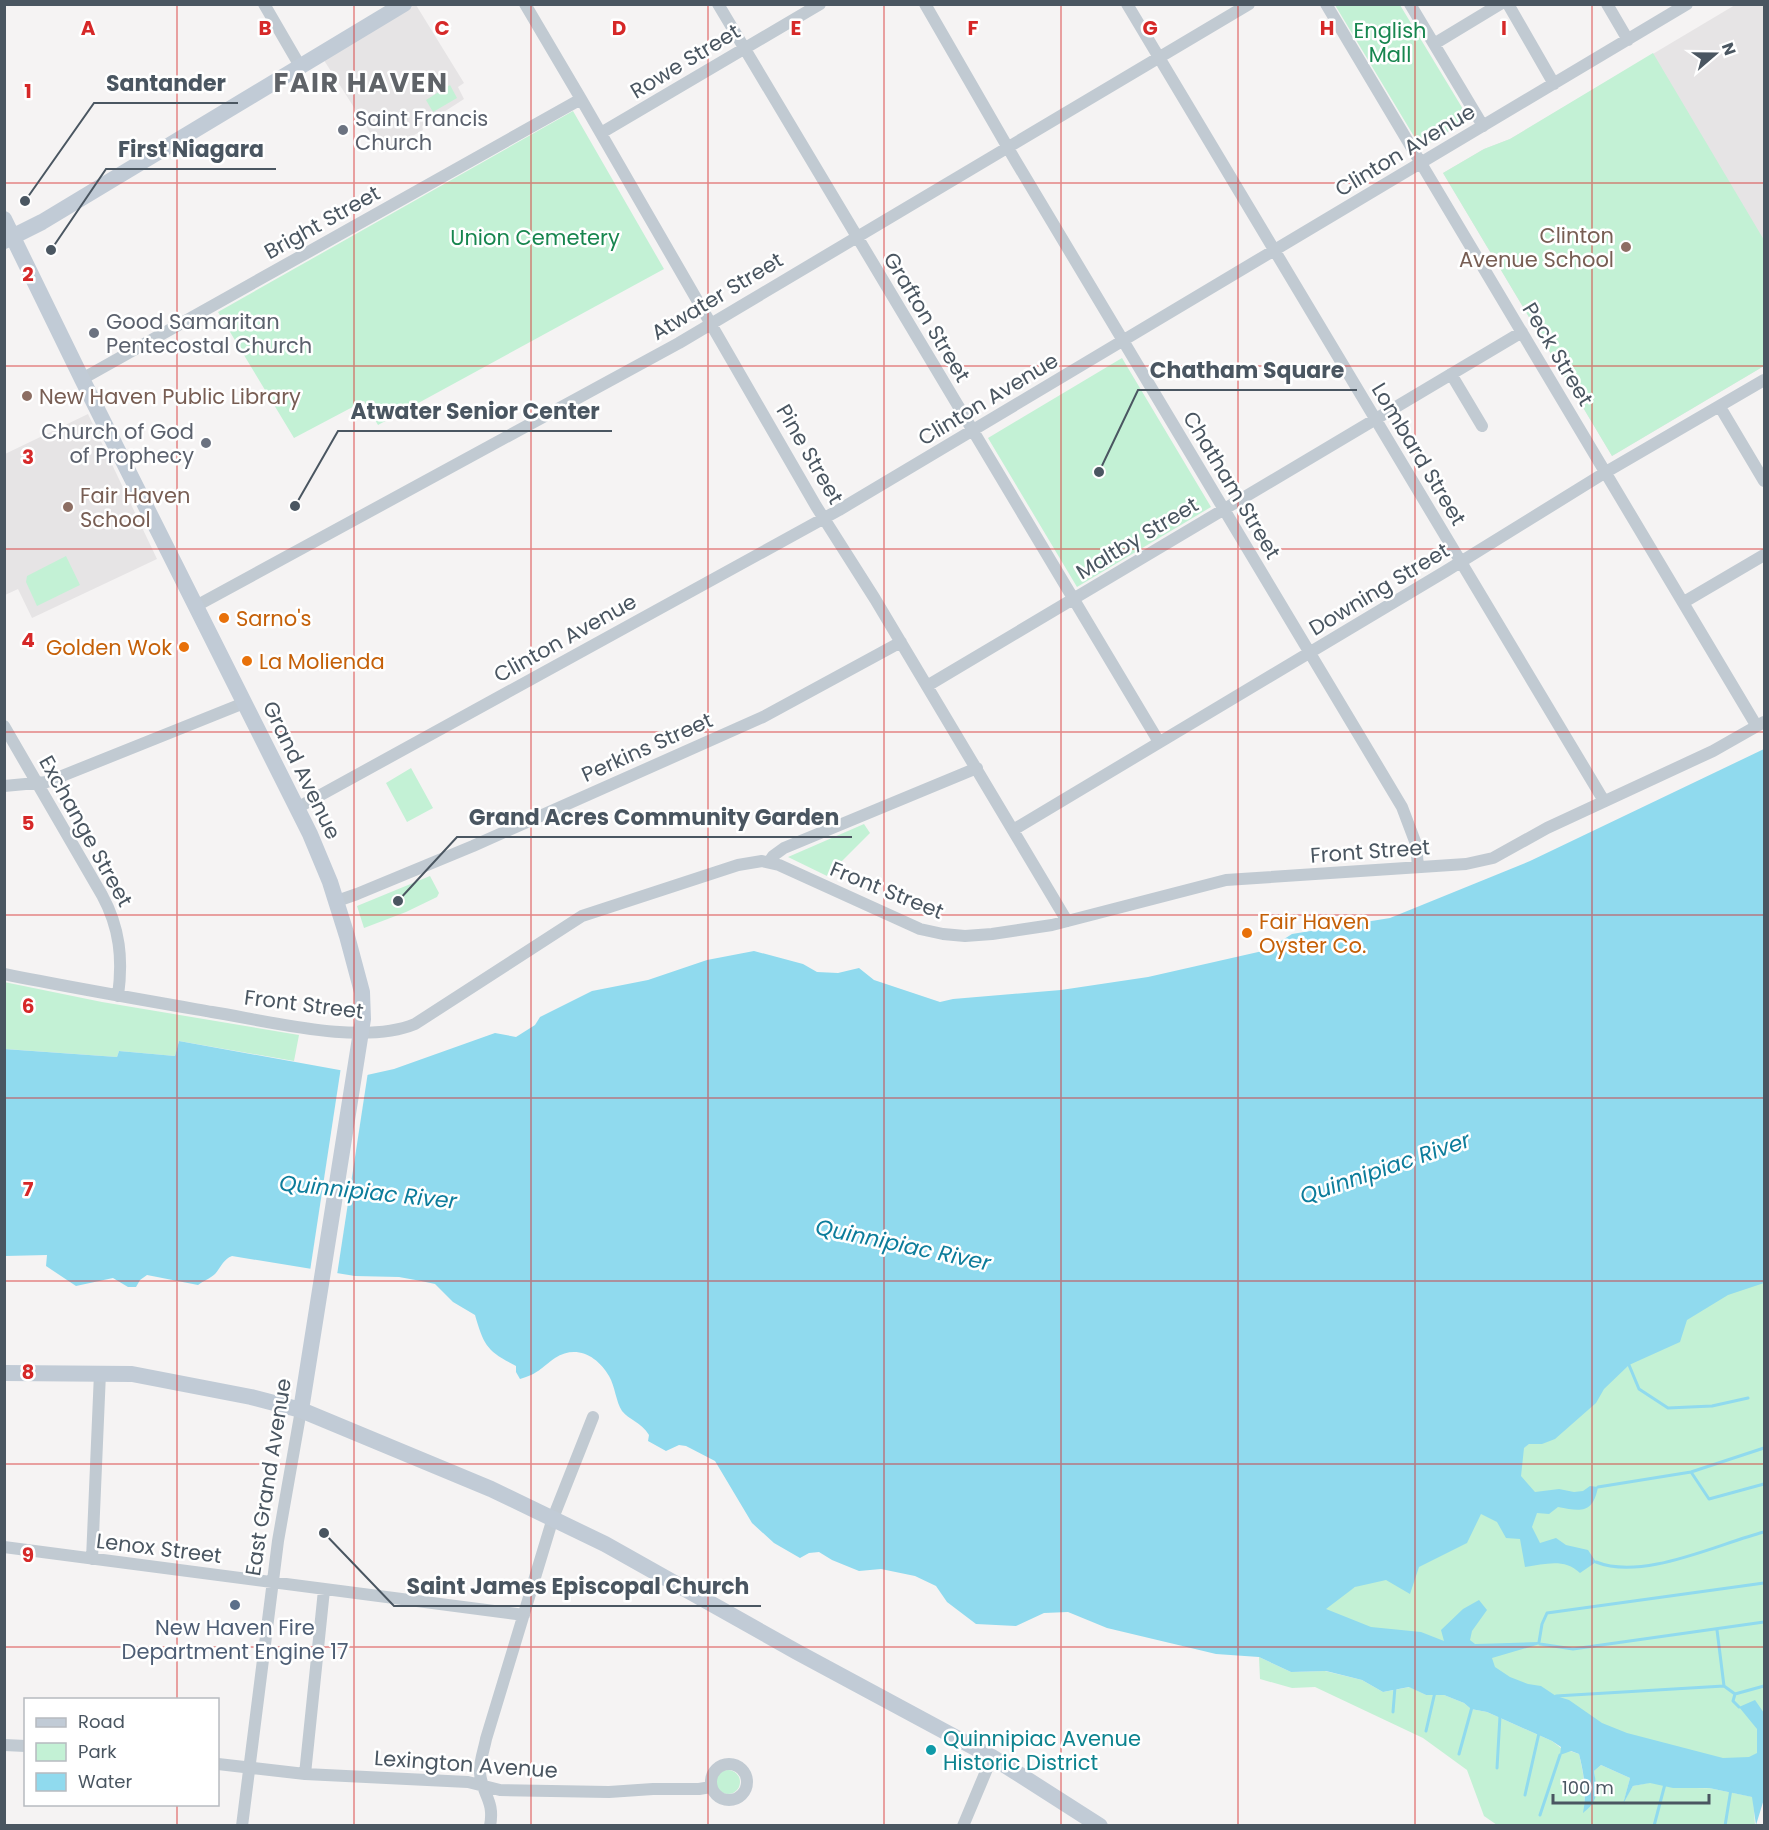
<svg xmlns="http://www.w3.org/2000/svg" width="1769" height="1830" viewBox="0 0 1769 1830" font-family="Poppins,sans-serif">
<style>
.education{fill:#e6e4e5}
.green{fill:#c3f1d5}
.water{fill:#90daee}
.pier{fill:#f5f3f3}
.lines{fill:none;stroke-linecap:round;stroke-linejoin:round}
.stream{stroke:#90daee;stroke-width:3}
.street{stroke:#c1cad2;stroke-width:12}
.secondary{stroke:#c1cbd6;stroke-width:16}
.grid{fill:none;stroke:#d62828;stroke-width:1.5;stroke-opacity:0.55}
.worship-dot{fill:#6b7280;stroke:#fff;stroke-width:2}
.education-dot{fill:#8d6e63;stroke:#fff;stroke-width:2}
.food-dot{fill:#e8710a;stroke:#fff;stroke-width:2}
.service-dot{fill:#5c6f8a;stroke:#fff;stroke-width:2}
.culture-dot{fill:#0f9aa8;stroke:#fff;stroke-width:2}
.labels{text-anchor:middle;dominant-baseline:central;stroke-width:5;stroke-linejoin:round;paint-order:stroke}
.park-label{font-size:21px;fill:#17864f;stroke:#fff}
.street-label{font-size:21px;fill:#4a5661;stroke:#fff}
.worship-label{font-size:21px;fill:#5b616d;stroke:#fff;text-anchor:start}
.education-label{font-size:21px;fill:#785e54;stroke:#fff;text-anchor:start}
.food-label{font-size:21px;fill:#c56008;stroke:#fff;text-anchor:start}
.service-label{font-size:21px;fill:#4e5e75;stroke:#fff}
.culture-label{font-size:21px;fill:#0d838f;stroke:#fff;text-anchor:start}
.water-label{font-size:22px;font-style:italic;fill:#0c7c9b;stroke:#fff}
.district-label{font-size:27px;font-weight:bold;letter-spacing:1.5px;fill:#5f6368;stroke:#fff}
.grid-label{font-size:20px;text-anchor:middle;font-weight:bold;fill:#d62828;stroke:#fff;stroke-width:5;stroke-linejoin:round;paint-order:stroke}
.leader{fill:none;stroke:#4a5661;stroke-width:2}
.callout-dot{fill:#4a5661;stroke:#fff;stroke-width:2}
.callout-label{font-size:22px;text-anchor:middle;font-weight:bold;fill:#4a5661;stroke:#fff;stroke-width:5;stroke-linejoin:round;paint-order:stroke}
</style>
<rect width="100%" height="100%" fill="#f5f3f3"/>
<path class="education" d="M404,5H416L464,83L458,87L464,99L422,126L423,130L383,153L320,54Z
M1735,5H1764V366L1612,456L1443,173L1484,149L1510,139Z
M88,414L157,559L32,618L18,589L5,595V454Z"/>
<path class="green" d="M1335,5H1400L1469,119L1421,148Z
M1653,53L1764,240V366L1612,456L1443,173L1484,149L1510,139Z
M450,85L457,98L433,112L426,100Z
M573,111L664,269L378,425L364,401L294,438L218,312Z
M1122,358L1211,507L1077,587L988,438Z
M66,556L80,585L37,606L26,582L27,576Z
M411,768L433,808L407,822L386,783Z
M864,824L870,833L827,876L788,857Z
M430,876L439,893L437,897L406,912L364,928L357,906Z
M4,982L102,1002L299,1035L294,1061L179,1041L175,1056L119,1051L117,1057L5,1049Z
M1764,1271V1783L1695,1789L1709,1788L1753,1797L1755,1825H1497L1484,1816L1467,1770L1423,1738L1315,1687L1292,1688L1260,1679L1259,1657L1291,1672L1325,1671L1362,1680L1383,1692L1410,1687L1426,1695H1444L1464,1703L1471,1709L1487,1712L1552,1741L1561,1748L1579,1754C1584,1774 1586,1792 1584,1812L1597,1793L1594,1771L1601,1765L1630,1778L1624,1801L1633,1786L1648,1783L1452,1649L1310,1614L1518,1489L1520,1451L1675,1324Z
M716 1782a12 12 0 1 1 24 0a12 12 0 1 1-24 0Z"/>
<path class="water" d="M1764,749V1283L1728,1295L1687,1320L1680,1342L1629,1365L1604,1389L1596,1403L1555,1439L1542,1444H1529L1524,1448L1521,1476L1535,1492L1559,1489L1574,1492L1583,1491L1590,1486L1598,1487C1593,1513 1582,1512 1558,1507L1549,1514L1537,1513L1532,1527L1540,1543L1556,1538L1566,1545L1588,1550L1596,1562L1580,1573C1564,1558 1546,1564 1525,1567L1520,1539L1506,1538L1497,1522L1481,1514L1467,1543L1419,1567L1410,1594L1386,1580L1355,1587L1326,1609L1371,1627L1421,1632L1444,1641L1441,1630L1463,1609L1479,1600L1487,1610L1472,1631L1470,1640L1475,1644L1539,1642L1540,1644L1492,1658L1495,1667L1510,1677L1528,1684L1541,1686L1556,1696L1569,1700L1602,1723L1627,1733L1723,1758L1749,1757L1757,1753V1729L1739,1707L1755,1700L1764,1713V1799L1756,1825L1752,1797L1709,1788H1673L1650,1783L1633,1786L1623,1804L1630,1778L1601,1765L1594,1771C1597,1790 1600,1800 1583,1813C1587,1793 1584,1774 1579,1754L1571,1751L1560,1755L1561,1747L1552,1741L1487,1712L1471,1709L1464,1703L1444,1695H1426L1409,1687L1383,1692L1362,1680L1326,1671L1291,1672L1259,1657L1216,1654L1107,1628L1068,1612L1044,1613L1016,1626L976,1624L947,1602L936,1586L915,1576L881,1569L859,1571L832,1560L819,1552L809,1553L800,1558L774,1543L752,1523L715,1461L686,1446L679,1445L666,1451L648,1441L649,1435C641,1422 629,1420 622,1411C616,1402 615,1386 609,1376C598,1357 577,1344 555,1358C541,1368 538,1374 520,1379L516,1372V1366C487,1351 484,1346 475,1315L453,1302L435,1284L421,1281L399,1277L355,1276L232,1256C221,1260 220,1272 211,1277C207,1280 203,1281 198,1285L147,1275L140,1280L136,1287H128L113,1278L76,1286L46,1266L47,1255L5,1256L4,1049L117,1057L119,1051L175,1056L179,1041L367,1075L394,1069L495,1033L516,1037L535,1025L540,1017L592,991L648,980L707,960L754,951L803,964L817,972L838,973L859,968L874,980L940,1002L953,999L1061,990L1148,977L1267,950L1292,934L1390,918L1530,861Z"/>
<path class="pier" d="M341,1067L368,1072L337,1275L310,1271Z"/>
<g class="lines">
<path class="stream" d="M1629,1365L1639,1389L1668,1408L1712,1406L1748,1398
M1691,1472L1709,1499L1764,1484
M1598,1487L1691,1472L1764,1448
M1596,1562C1643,1581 1717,1544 1764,1532
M1717,1630L1724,1686L1735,1694L1733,1701L1739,1707
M1539,1642L1542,1624L1547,1613L1764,1583
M1540,1644L1573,1649L1764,1622
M1735,1694L1764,1686
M1556,1696L1724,1686
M1393,1712L1395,1687
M1426,1731L1435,1692
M1459,1754L1472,1707
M1497,1768L1500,1716
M1525,1795L1539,1733
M1540,1815L1560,1755
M1654,1826L1665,1784
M1725,1826L1731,1789"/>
<path class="street" d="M264,4L300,66
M525,4L581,99L816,506L875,599L1067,921
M718,4L1159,742
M925,4L1015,160L1402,807L1416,844L1418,867
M1127,4L1604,801
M1326,4L1756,725
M1410,4L1483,126
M1508,4L1554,84
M1607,4L1628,40
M1434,44L1500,4
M601,133L820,4
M1451,374L1482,426
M82,379L581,99
M1720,407L1764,481
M1684,602L1764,555
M196,606L679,343L1249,4
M927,686L1522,332
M4,726L102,895C120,928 123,959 118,996
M4,786L47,782L244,703
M297,808L839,510L1687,4
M1013,830L1446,571L1606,472L1764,380
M769,862L773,856L784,848L977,768
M337,901L357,894L473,846L763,717L901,642
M4,974C73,988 143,1000 212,1012C268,1021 362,1046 415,1024L582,916L738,865L762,861L779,865L920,929L943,934L965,936L992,934L1052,925L1226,880L1466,864L1493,858L1547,828L1713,751L1764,722
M4,1547L524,1615
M92,1559L100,1373
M4,1745L26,1746
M711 1782a18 18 0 1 1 36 0a18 18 0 1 1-36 0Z
M218,1764L305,1774L468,1782L500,1790L609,1792L653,1789H699L711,1787
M305,1774L324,1590
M242,1826L278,1541L301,1410
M490,1826C495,1800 482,1795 480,1773C479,1762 484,1750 486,1739L553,1518L593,1417
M963,1826L992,1757"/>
<path class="secondary" d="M4,219L82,379L310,834L330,882L347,936L362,992L363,1019L301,1410
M4,241L42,222L404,4
M4,1373L132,1374L251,1397L301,1410L491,1489L605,1544L797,1652L992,1757L1100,1826"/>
</g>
<path class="grid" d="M177,4V1700M354,4V1826M531,4V1826M708,4V1826M884,4V1826M1061,4V1826M1238,4V1826M1415,4V1826M1592,4V1826M4,183H1764M4,366H1764M4,549H1764M4,732H1764M4,915H1764M4,1098H1764M4,1281H1764M4,1464H1764M4,1647H1764M177,1804V1826"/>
<g class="worship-dot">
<circle cx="343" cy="130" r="6"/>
<circle cx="94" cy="333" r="6"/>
<circle cx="206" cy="443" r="6"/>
</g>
<g class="education-dot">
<circle cx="1626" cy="247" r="6"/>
<circle cx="27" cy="396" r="6"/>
<circle cx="68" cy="507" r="6"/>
</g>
<g class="food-dot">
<circle cx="224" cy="618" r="6"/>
<circle cx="184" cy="647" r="6"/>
<circle cx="247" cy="661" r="6"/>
<circle cx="1247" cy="933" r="6"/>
</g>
<circle class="service-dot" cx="235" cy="1605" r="6"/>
<circle class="culture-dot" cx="931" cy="1750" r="6"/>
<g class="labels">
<g class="park-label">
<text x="1390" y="30">English<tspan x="1390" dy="24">Mall</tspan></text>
<text x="535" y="237">Union Cemetery</text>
</g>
<g class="street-label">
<text transform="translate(685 61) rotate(-31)">Rowe Street</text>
<text transform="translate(1405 150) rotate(-31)">Clinton Avenue</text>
<text transform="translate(322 222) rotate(-29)">Bright Street</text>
<text transform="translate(717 296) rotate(-31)">Atwater Street</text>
<text transform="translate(927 317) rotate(59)">Grafton Street</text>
<text transform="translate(1558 354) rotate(59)">Peck Street</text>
<text transform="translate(988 399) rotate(-31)">Clinton Avenue</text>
<text transform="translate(810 454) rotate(60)">Pine Street</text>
<text transform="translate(1419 454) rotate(59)">Lombard Street</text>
<text transform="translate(1232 485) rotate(59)">Chatham Street</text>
<text transform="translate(1137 538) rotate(-31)">Maltby Street</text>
<text transform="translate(1379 589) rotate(-31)">Downing Street</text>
<text transform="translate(565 638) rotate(-29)">Clinton Avenue</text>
<text transform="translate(647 747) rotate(-24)">Perkins Street</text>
<text transform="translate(302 770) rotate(64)">Grand Avenue</text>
<text transform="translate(86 831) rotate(61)">Exchange Street</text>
<text transform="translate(1370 851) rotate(-4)">Front Street</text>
<text transform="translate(887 890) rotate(22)">Front Street</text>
<text transform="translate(304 1004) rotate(7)">Front Street</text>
<text transform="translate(268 1477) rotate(-81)">East Grand Avenue</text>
<text transform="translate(159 1548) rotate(7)">Lenox Street</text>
<text transform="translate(466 1764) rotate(4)">Lexington Avenue</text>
</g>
<g class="worship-label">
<text x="355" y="118">Saint Francis<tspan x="355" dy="24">Church</tspan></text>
<text x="106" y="321">Good Samaritan<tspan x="106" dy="24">Pentecostal Church</tspan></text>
<text x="194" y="431" text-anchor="end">Church of God<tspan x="194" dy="24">of Prophecy</tspan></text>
</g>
<g class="education-label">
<text x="1614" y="235" text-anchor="end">Clinton<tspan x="1614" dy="24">Avenue School</tspan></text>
<text x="39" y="396">New Haven Public Library</text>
<text x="80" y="495">Fair Haven<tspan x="80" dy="24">School</tspan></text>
</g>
<g class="food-label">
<text x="236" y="618">Sarno's</text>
<text x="172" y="647" text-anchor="end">Golden Wok</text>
<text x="259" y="661">La Molienda</text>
<text x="1259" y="921">Fair Haven<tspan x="1259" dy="24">Oyster Co.</tspan></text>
</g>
<g class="service-label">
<text x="235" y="1627">New Haven Fire<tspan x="235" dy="24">Department Engine 17</tspan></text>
</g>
<g class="culture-label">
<text x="943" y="1738">Quinnipiac Avenue<tspan x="943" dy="24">Historic District</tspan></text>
</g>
<g class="water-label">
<text transform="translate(1385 1168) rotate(-19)">Quinnipiac River</text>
<text transform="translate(368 1192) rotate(6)">Quinnipiac River</text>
<text transform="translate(903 1245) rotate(12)">Quinnipiac River</text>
</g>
<g class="district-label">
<text x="361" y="82">FAIR HAVEN</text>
</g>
</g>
<g class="grid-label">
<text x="88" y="35">A</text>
<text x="265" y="35">B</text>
<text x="442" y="35">C</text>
<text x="619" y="35">D</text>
<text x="796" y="35">E</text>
<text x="973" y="35">F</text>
<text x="1150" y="35">G</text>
<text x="1327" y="35">H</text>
<text x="1504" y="35">I</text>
<text x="28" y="98">1</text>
<text x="28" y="281">2</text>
<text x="28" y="464">3</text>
<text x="28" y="647">4</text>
<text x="28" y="830">5</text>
<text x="28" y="1013">6</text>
<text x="28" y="1196">7</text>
<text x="28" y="1379">8</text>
<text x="28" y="1562">9</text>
</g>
<path class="leader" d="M25 201L94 103H238M51 250L106 169H276M1099 472L1138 390H1357M295 506L338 431H612M398 901L457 837H852M324 1533L394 1606H761"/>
<g class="callout-dot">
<circle cx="25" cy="201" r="6"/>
<circle cx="51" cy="250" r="6"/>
<circle cx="1099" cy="472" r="6"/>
<circle cx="295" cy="506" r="6"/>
<circle cx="398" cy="901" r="6"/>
<circle cx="324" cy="1533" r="6"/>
</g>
<g class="callout-label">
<text x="166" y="91">Santander</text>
<text x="191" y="157">First Niagara</text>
<text x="1247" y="378">Chatham Square</text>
<text x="475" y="419">Atwater Senior Center</text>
<text x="654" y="825">Grand Acres Community Garden</text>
<text x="578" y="1594">Saint James Episcopal Church</text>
</g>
<rect width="1769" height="1830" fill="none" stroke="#4a5661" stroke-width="12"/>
<rect x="24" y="1698" width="195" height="108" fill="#ffffff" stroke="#b7bbc0" stroke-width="1.5"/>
<rect x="36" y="1718" width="30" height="9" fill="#c1cbd6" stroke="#b7bbc0" stroke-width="1.5"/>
<text x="78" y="1728" font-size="18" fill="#4a5661">Road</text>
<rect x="36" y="1743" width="30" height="18" fill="#c3f1d5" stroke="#b7bbc0" stroke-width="1.5"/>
<text x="78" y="1758" font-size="18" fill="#4a5661">Park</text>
<rect x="36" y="1773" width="30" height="18" fill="#90daee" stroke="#b7bbc0" stroke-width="1.5"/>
<text x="78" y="1788" font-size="18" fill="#4a5661">Water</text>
<g transform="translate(1715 54) rotate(70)" stroke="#ffffff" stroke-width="4.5" paint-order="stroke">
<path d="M0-4.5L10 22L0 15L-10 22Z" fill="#4a5661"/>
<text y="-9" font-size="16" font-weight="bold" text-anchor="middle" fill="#4a5661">N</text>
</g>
<path d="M1553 1794v9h156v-9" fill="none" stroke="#4a5661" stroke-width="3"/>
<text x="1562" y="1794" font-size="18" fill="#4a5661" stroke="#ffffff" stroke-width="4.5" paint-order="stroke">100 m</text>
</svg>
